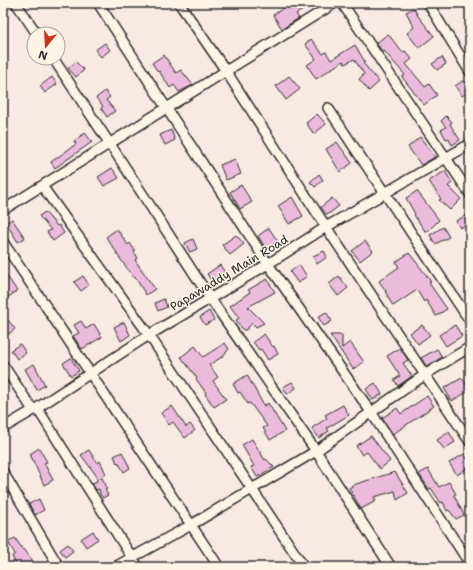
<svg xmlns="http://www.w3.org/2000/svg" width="473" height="570" viewBox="0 0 473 570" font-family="'Shantell Sans',sans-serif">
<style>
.building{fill:#ebbbdc;stroke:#2b2b2b}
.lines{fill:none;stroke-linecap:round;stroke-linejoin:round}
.street-casing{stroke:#2b2b2b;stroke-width:12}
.street{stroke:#fcf5e5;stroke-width:9}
.labels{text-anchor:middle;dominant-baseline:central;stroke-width:3;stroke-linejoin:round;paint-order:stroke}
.street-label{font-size:12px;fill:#2b2b2b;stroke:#fcf5e5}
</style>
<rect width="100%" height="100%" fill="#f9e9e3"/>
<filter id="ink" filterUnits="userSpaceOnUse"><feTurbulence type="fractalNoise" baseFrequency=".025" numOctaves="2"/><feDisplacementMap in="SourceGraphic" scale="8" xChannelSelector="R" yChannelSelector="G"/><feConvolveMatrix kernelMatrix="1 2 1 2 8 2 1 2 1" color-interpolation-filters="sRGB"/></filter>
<g filter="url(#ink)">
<path class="building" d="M291,3H315L296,14L299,18L282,29L273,15Z
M414,8L418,16L434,36L419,48L407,33L414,27L406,12Z
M388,34L402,52L405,51L412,59L406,64L425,87L429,84L437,95L424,105L402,77L405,75L384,51L383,52L376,43Z
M311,39L323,54L326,52L331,60L355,45L365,62L363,63L379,82L369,91L359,79L364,74L354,59L345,64L343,61L316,79L307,65L316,59L305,44Z
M105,43L110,50L101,57L95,50Z
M164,55L176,73L181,70L193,85L179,92L174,85L170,88L159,71L158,72L152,63Z
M442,57L446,64L437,70L432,64Z
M76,62L84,70L76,77L68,68Z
M289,76L300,89L286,100L276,86Z
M52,77L57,84L45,93L40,86Z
M464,80L470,88V91L462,96L455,86Z
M105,91L110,97L106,100L115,111L107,117L101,108L103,106L96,98Z
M317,114L326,124L314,134L306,123Z
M446,116L452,122L450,124L460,140L452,145L448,138L446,139L441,130L446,127L441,121Z
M171,130L175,140L165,145L160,135Z
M85,133L92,142L55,168L51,162L76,144L74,141Z
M420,137L435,157L421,165L408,147Z
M337,142L352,163L340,172L326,149Z
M235,159L241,174L226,180L220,165Z
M112,168L119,178L104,186L98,177Z
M445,171L452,183L448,186L461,199L450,210L439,200L441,199L429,181Z
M319,174L323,180L315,187L310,182Z
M241,185L252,202L240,209L230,192Z
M417,191L439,220L427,232L426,230L425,231L414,215L415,214L406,198Z
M292,197L303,216L289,224L278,206Z
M332,198L339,206L327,215L321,207Z
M45,212L57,226L59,225L64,233L53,241L47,232L51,230L39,216Z
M470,213V223L460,228L456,221Z
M12,219L25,238L18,242L6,223Z
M443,227L449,237L435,244L430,235Z
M269,228L278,242L266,249L258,236Z
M117,229L128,245L130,243L135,251L134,252L138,258L135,260L155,289L146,295L135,277L134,278L116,253H117L106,237Z
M236,235L244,244L230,255L222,245Z
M193,239L197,249L190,252L185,243Z
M365,241L373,251L360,261L352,251Z
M324,251L327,257L317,264L313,256Z
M409,253L427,276L431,282L429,283L447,309L436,316L426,300L424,302L417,290L393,306L385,291H386L379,281L399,267L396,262Z
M220,265L227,276L214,285L207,274Z
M299,265L307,276L298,283L290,272Z
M3,270L17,291L7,298L3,292Z
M83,276L89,285L81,291L74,282Z
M339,276L348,288L338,296L329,284Z
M267,279L275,292L248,307L264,323L256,327L252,323L246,330H243L236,320L239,318L230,306L250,292L248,290Z
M164,299L167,307L158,311L155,303Z
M209,311L214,320L205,325L200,317Z
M326,312L332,321L324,326L318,317Z
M8,320L15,329L6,336L3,332V323Z
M81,321L86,329L94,324L102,337L82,349L73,336L79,333L74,325Z
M124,322L130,335L121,341L114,327Z
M422,325L430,335L418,344L410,333Z
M455,325L462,336L446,346L439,335Z
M264,334L273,347L274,346L278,354L268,360L261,349L259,350L253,342Z
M330,335H342V348L350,342L364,362L353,369Z
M225,343L229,349L222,357L209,365L218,377L213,381L226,399L214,407L205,394L206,393L196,379L197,378L181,357L195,346L203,357Z
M20,344L26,353L17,359L11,350Z
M400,348L408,360L403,363L412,376L398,386L394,380L400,376L387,356Z
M437,349L442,357L427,367L421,358Z
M71,358L79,371L71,376L63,363Z
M34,364L45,385L37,390L25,369Z
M247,375L264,406L268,403L285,431L270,440L263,428L267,426L250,403L248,404L240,392L238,393L233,384Z
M462,378L470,390L452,401L444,388Z
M292,382L296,388L287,394L283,387Z
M375,383L382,394L373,400L366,389Z
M427,396L434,406L393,434L382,418L397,408L401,414Z
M343,405L349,415L327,428L329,431L319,438L312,428L327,418L325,415Z
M172,406L186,427L190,424L195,430L185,438L173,422L169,425L161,413Z
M449,432L455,442L444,449L437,440Z
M371,436L390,461L380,469L367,452L362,455L356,446Z
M252,439L265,460L266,459L274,467L257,477L251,467L254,466L242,445Z
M39,448L47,462L44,463L53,480L44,485L30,454Z
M89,450L97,463L100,461L106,474L100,478H102L106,485H105L107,489L105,490L108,495L103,498L100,494L99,489L96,490L92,483L97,481L96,475L81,455Z
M122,452L130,468L124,472L118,462L117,463L114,456Z
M464,454L470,463V466L457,475L449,463Z
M428,469L439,487L449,482L456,494L454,495L464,515L456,519L449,510L447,511L443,502L441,503L431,488L429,489L419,474Z
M395,472L408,493L397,500L395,491L374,497L376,501L361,509L349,488L356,484Z
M39,499L44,510L35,515L29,504Z
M93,531L98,539L86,547L81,539Z
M15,538L23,550L24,549L35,564L29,567H17L12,556L15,554L8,542Z
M68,544L73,551L65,557L60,550Z"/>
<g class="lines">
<g class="street-casing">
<path id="street" d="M16,3L37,34
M98,3L268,264L371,412L470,564
M179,3L226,71L326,227L470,442
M342,3L470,194
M428,3L470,72
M53,58L110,144L210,298L316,451L391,567
M328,108L470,321
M42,186L149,335L304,567
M3,210L335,3
M3,242L219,567
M3,365L33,410
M37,408L138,567
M3,428L37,408L149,335L268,264L326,227L470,144
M3,472L59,567
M115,567L191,525L316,451L426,374L470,347"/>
</g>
<use href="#street" class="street"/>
</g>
</g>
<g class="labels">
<g class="street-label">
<text transform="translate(229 273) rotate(-31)">Papawaddy Main Road</text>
</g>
</g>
<rect width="473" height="570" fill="none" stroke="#fcf5e5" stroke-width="16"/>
<rect x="8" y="8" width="457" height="554" fill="none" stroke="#2b2b2b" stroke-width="1.5" filter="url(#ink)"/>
<g transform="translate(46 46) rotate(198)"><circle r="19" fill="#fcf5e5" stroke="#a8a49b"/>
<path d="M0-3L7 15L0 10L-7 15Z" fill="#c8321e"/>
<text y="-6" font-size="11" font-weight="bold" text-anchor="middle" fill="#2b2b2b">N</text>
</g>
</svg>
